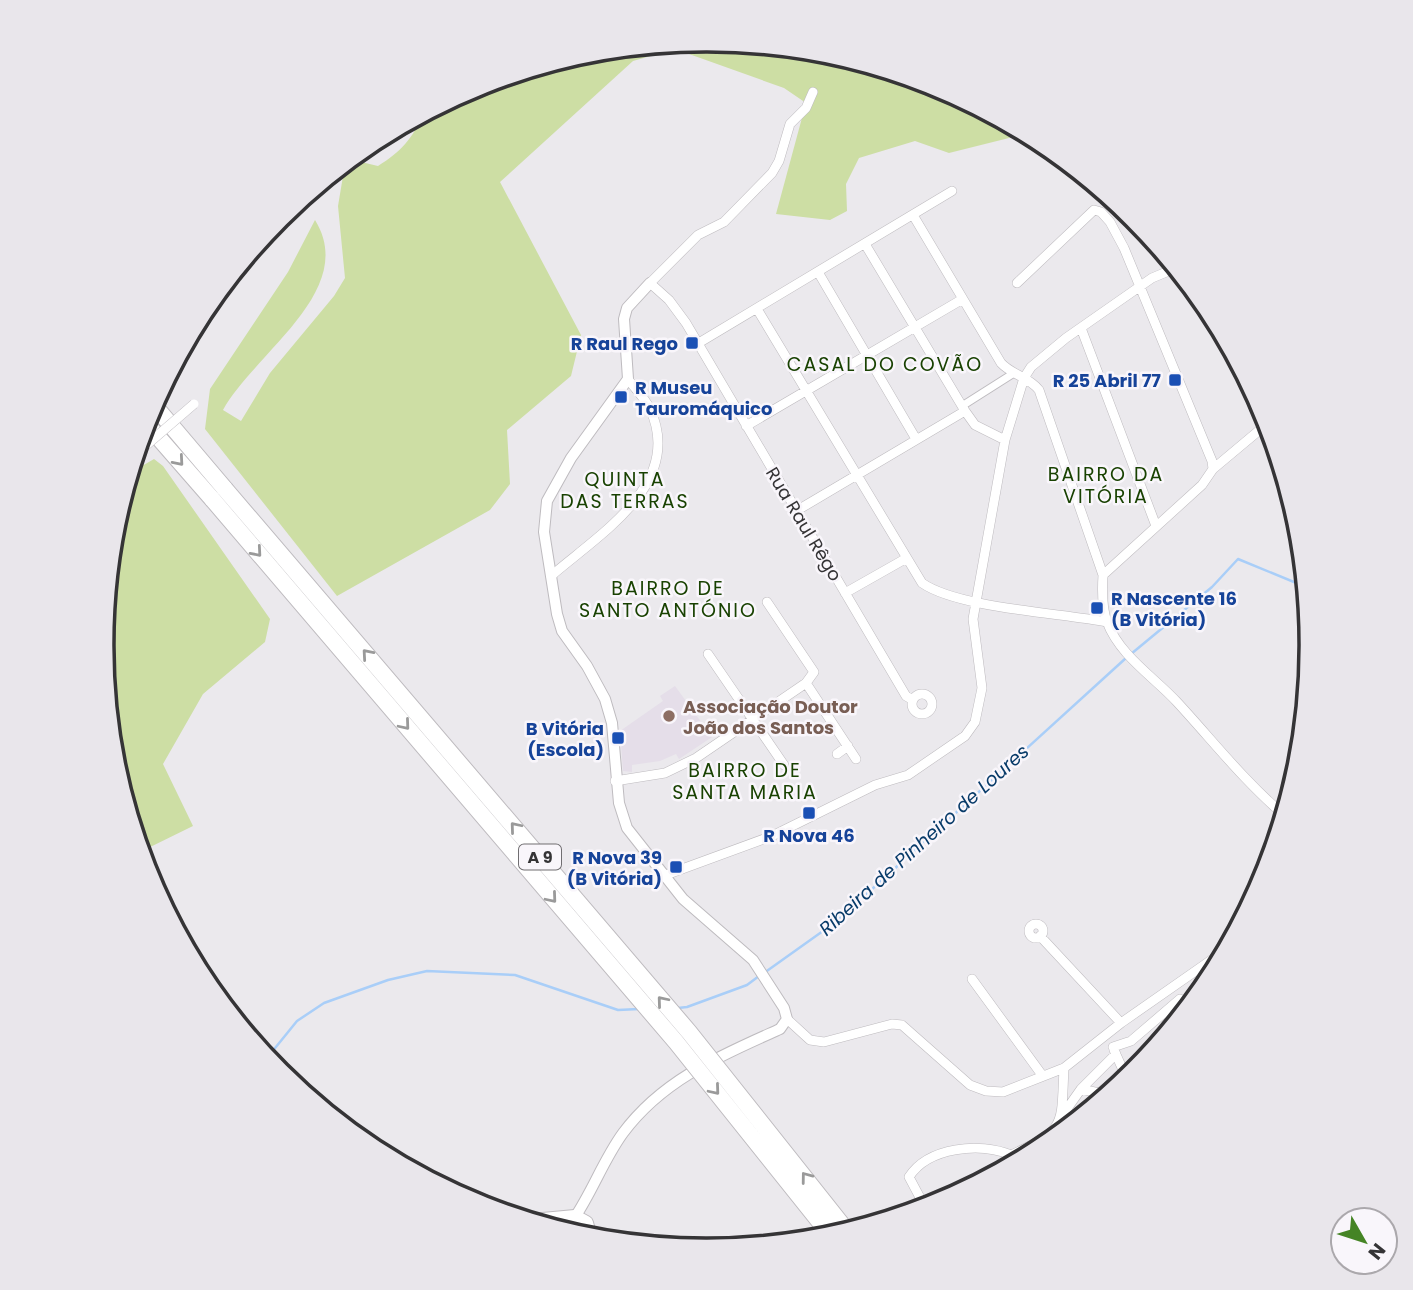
<svg xmlns="http://www.w3.org/2000/svg" width="1413" height="1290" viewBox="0 0 1413 1290" font-family="Poppins,sans-serif">
<style>
.built{fill:#e5dee9}
.green{fill:#cddea4}
.lines{fill:none;stroke-linecap:round;stroke-linejoin:round}
.stream{stroke:#a9cef8;stroke-width:2.5}
.pedestrian-casing{stroke:#bebbbf;stroke-width:9}
.minor-casing{stroke:#bebbbf;stroke-width:10}
.tertiary-casing{stroke:#bebbbf;stroke-width:12}
.primary-casing{stroke:#bebbbf;stroke-width:16}
.motorway-casing{stroke:#bebbbf;stroke-width:18}
.pedestrian{stroke:#fff;stroke-width:7}
.minor{stroke:#fff;stroke-width:9}
.tertiary{stroke:#fff;stroke-width:10}
.primary{stroke:#fff;stroke-width:14}
.motorway{stroke:#fff;stroke-width:16}
.minor-bridge-casing{stroke:#bebbbf;stroke-width:10;stroke-linecap:butt}
.motorway-bridge-casing{stroke:#bebbbf;stroke-width:18;stroke-linecap:butt}
.minor-bridge{stroke:#fff;stroke-width:9}
.motorway-bridge{stroke:#fff;stroke-width:16}
.oneway{stroke:#9a9a9a}
.transit-dot{fill:#1a4fb4;stroke:#f9f6fb;stroke-width:2.5}
.education-dot{fill:#8d6e63;stroke:#f9f6fb;stroke-width:2.5}
.labels{text-anchor:middle;dominant-baseline:central;stroke-width:5;stroke-linejoin:round;paint-order:stroke}
.shield{fill:#f9f6fb;stroke:#706e71;stroke-width:2}
.shield-label{font-size:16px;font-weight:bold;fill:#353436}
.transit-label{font-size:18px;font-weight:bold;fill:#164399;stroke:#f9f6fb;text-anchor:end}
.street-label{font-size:18px;fill:#353436;stroke:#f9f6fb}
.education-label{font-size:18px;font-weight:bold;fill:#785e54;stroke:#f9f6fb;text-anchor:start}
.neighbourhood-label{font-size:19px;letter-spacing:2px;fill:#194202;stroke:#f9f6fb}
.water-label{font-size:19px;font-style:italic;fill:#083b69;stroke:#f9f6fb}
.rim{fill:none;stroke:#353436;stroke-width:3.5}
</style>
<rect width="100%" height="100%" fill="#ebe9ed"/>
<path class="built" d="M675,686L712,737L679,759L676,754L660,761L632,765V772L623,771L620,731L663,701L660,696Z"/>
<path class="green" d="M707,40L825,52L938,86L1043,142L1104,193H1093L1013,137L949,153L915,141L859,158L846,184L847,211L830,220L776,214L806,103L784,88L675,49L633,61L500,182L581,335L571,376L507,430L510,484L490,510L337,596L205,429L210,389L288,272L315,220C359,291 253,354 223,410L241,421L270,373L334,296L345,278L338,206L343,176L361,162L378,166C401,152 413,138 423,114L453,105L475,86L589,52Z
M154,459L163,466L270,619L265,642L203,694L163,764L193,826L140,852L113,763L102,645L113,527L130,473Z"/>
<g class="lines">
<path class="stream" d="M1131,654L1212,587L1238,559L1306,587
M764,973L837,921L1126,658
M678,1008L687,1007L747,985L759,976
M267,1058L297,1021L324,1003L388,980L427,971L515,975L618,1010L639,1009"/>
<g class="pedestrian-casing">
<path id="pedestrian" d="M962,406L1014,373"/>
</g>
<g class="minor-casing">
<path id="minor" d="M813,92L806,108L790,124L779,161L772,173L724,222L698,235L650,283L669,300L686,323L906,696L913,700
M913,215L1001,363C1012,375 1029,377 1039,390L1103,575C1102,590 1102,608 1107,622C1120,656 1154,677 1177,702C1213,741 1244,781 1284,815
M865,244L965,411L975,425L1005,440
M818,272L916,439
M1017,283L1094,210L1101,212L1110,222L1124,248L1212,461L1213,469L1202,485L1103,575
M757,309L922,583C958,608 1060,613 1107,622
M1081,328L1156,526
M697,344L952,191
M746,426L961,300
M1213,469L1268,423
M796,511L965,411
M551,576C598,535 685,484 650,409C645,398 635,389 628,379
M845,593L905,559
M767,602L814,672L806,683L856,759
M708,654L784,765
M912 704a10 10 0 1 1 20 0a10 10 0 1 1-20 0Z
M837,754L848,746
M615,781L665,773L696,758L806,683
M663,876L772,836L875,785L908,775L965,736L975,722L982,688L973,619L1005,440L1024,378L1031,367L1066,338L1152,278L1176,268
M1029 931a7 7 0 1 1 14 0a7 7 0 1 1-14 0Z
M1040,936L1121,1023
M972,979L1042,1075
M787,1019L810,1040L824,1042L892,1024L902,1025L970,1085L986,1091L1003,1092L1064,1068L1121,1023L1227,949
M1113,1047L1131,1041L1180,999
M1114,1050L1127,1079
M1081,1089L1099,1093L1124,1074
M1064,1113L1081,1089L1116,1054
M1011,1155C1067,1129 1061,1126 1064,1068
M925,1207L909,1177C928,1147 980,1142 1011,1155
M924,1208L942,1201"/>
</g>
<g class="tertiary-casing">
<path id="tertiary" d="M575,1217C593,1190 604,1159 623,1133C663,1079 722,1055 780,1029L787,1019L784,1008L753,960L683,899L627,828L619,803L612,723L605,699L587,666L562,631L557,614L544,532L547,501L571,458L628,379L624,319L627,308L650,283"/>
</g>
<g class="primary-casing">
<path id="primary" d="M451,1191L533,1221
M532,1221L575,1217L586,1223L590,1238"/>
</g>
<g class="motorway-casing">
<path id="motorway" d="M153,404L225,489
M145,422L213,500"/>
</g>
<use href="#pedestrian" class="pedestrian"/>
<use href="#minor" class="minor"/>
<use href="#tertiary" class="tertiary"/>
<use href="#primary" class="primary"/>
<use href="#motorway" class="motorway"/>
<g class="minor-bridge-casing">
<path id="minor-bridge" d="M136,454L194,404"/>
</g>
<g class="motorway-bridge-casing">
<path id="motorway-bridge" d="M225,489L689,1032L847,1231
M213,500L676,1042L831,1236"/>
</g>
<use href="#minor-bridge" class="minor-bridge"/>
<use href="#motorway-bridge" class="motorway-bridge"/>
</g>
<defs><path id="oneway-chevron" d="M-2-3.5L2.5 0L-2 3.5" fill="none" stroke-width="1.6" stroke-linecap="round" stroke-linejoin="round" transform="scale(1.75)"/></defs>
<g class="oneway">
<use href="#oneway-chevron" transform="translate(179 461) rotate(49)"/>
<use href="#oneway-chevron" transform="translate(257 552) rotate(49)"/>
<use href="#oneway-chevron" transform="translate(367 654) rotate(-131)"/>
<use href="#oneway-chevron" transform="translate(405 725) rotate(50)"/>
<use href="#oneway-chevron" transform="translate(515 827) rotate(-130)"/>
<use href="#oneway-chevron" transform="translate(552 898) rotate(50)"/>
<use href="#oneway-chevron" transform="translate(662 1001) rotate(-130)"/>
<use href="#oneway-chevron" transform="translate(715 1090) rotate(50)"/>
<use href="#oneway-chevron" transform="translate(806 1177) rotate(-127)"/>
</g>
<g class="transit-dot">
<rect x="685" y="336" width="14" height="14" rx="3.5"/>
<rect x="1168" y="373" width="14" height="14" rx="3.5"/>
<rect x="614" y="390" width="14" height="14" rx="3.5"/>
<rect x="1090" y="601" width="14" height="14" rx="3.5"/>
<rect x="611" y="731" width="14" height="14" rx="3.5"/>
<rect x="802" y="806" width="14" height="14" rx="3.5"/>
<rect x="669" y="860" width="14" height="14" rx="3.5"/>
</g>
<circle class="education-dot" cx="669" cy="716" r="7"/>
<g class="labels">
<rect class="shield" x="519" y="844.5" width="42" height="25" rx="5"/>
<g class="shield-label">
<text x="540" y="857">A 9</text>
</g>
<g class="transit-label">
<text x="678" y="343">R Raul Rego</text>
<text x="1161" y="380">R 25 Abril 77</text>
<text x="635" y="387" text-anchor="start">R Museu<tspan x="635" dy="21">Tauromáquico</tspan></text>
<text x="1111" y="598" text-anchor="start">R Nascente 16<tspan x="1111" dy="21">(B Vitória)</tspan></text>
<text x="604" y="728">B Vitória<tspan x="604" dy="21">(Escola)</tspan></text>
<text x="809" y="835" text-anchor="middle">R Nova 46</text>
<text x="662" y="857">R Nova 39<tspan x="662" dy="21">(B Vitória)</tspan></text>
</g>
<g class="street-label">
<text transform="translate(804 524) rotate(59)">Rua Raul Rêgo</text>
</g>
<g class="education-label">
<text x="683" y="706">Associação Doutor<tspan x="683" dy="21">João dos Santos</tspan></text>
</g>
<g class="neighbourhood-label">
<text x="885" y="364">CASAL DO COVÃO</text>
<text x="1106" y="474">BAIRRO DA<tspan x="1106" dy="22">VITÓRIA</tspan></text>
<text x="625" y="479">QUINTA<tspan x="625" dy="22">DAS TERRAS</tspan></text>
<text x="668" y="588">BAIRRO DE<tspan x="668" dy="22">SANTO ANTÓNIO</tspan></text>
<text x="745" y="770">BAIRRO DE<tspan x="745" dy="22">SANTA MARIA</tspan></text>
</g>
<g class="water-label">
<text transform="translate(924 840) rotate(-42)">Ribeira de Pinheiro de Loures</text>
</g>
</g>
<path d="M0 0H1413V1290H0ZM706 52H707A592 592 0 0 1 1299 644V646A592 592 0 0 1 707 1238H706A592 592 0 0 1 114 646V644A592 592 0 0 1 706 52Z" fill="#e9e6eb" fill-rule="evenodd"/>
<path class="rim" d="M706 52H707A592 592 0 0 1 1299 644V646A592 592 0 0 1 707 1238H706A592 592 0 0 1 114 646V644A592 592 0 0 1 706 52Z"/>
<g transform="translate(1364 1241) rotate(129)"><circle r="33" fill="#f9f6fb" stroke="#aba8ac" stroke-width="2"/>
<path d="M0-5L12 26L0 18L-12 26Z" fill="#458425"/>
<text y="-10" font-size="19" font-weight="bold" text-anchor="middle" fill="#353436">N</text>
</g>
</svg>
